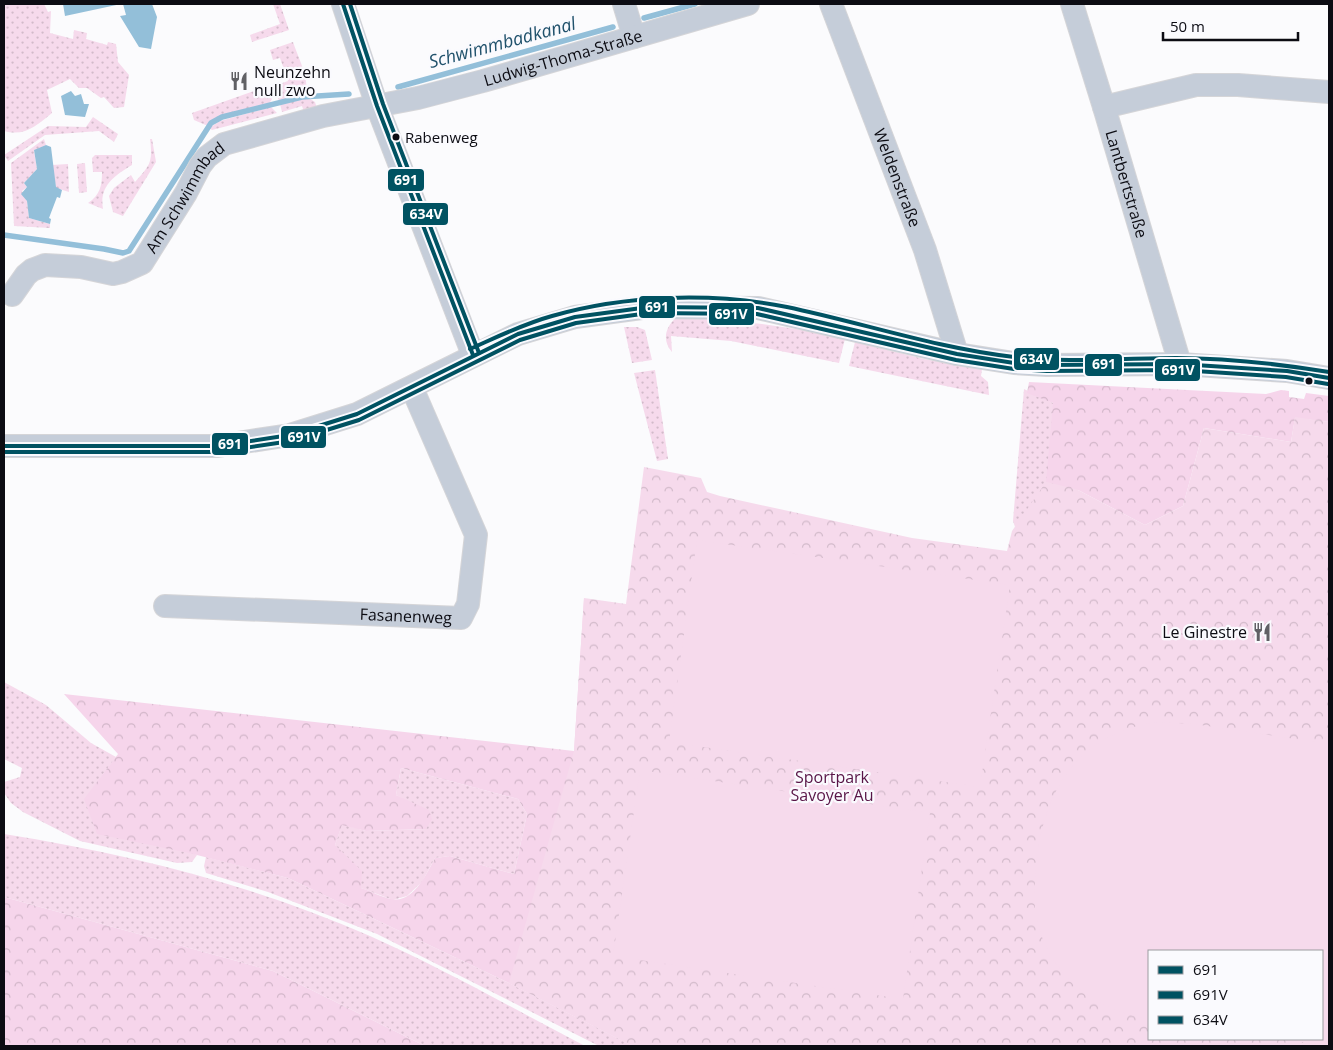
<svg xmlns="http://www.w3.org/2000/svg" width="1333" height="1050" viewBox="0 0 1333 1050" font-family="'Open Sans',sans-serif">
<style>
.grass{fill:url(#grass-dots)}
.forest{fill:url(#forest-crowns);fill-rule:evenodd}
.park{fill:url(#park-crowns);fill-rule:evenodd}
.garden{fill:#f6daec}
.water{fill:#93bfd9}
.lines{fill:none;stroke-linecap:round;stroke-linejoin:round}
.stream{stroke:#93bfd9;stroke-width:5.5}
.minor-casing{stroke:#d5d5d8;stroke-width:24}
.minor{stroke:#c5cdd9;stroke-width:22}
.bus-1-casing{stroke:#fafafe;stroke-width:8}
.bus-2-casing{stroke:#fafafe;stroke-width:8}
.bus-3-casing{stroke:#fafafe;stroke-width:8}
.bus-1{stroke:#005262;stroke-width:4}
.bus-2{stroke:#005262;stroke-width:4}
.bus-3{stroke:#005262;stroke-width:4}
.bus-dot{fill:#0c0c13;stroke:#fafafe;stroke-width:2}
.labels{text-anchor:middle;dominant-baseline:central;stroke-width:4.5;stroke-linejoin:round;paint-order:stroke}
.bus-label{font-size:15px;fill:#0c0c13;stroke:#fafafe;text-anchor:start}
.street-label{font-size:16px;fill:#0c0c13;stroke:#fafafe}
.poi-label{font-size:16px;fill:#0c0c13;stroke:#fafafe;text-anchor:start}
.park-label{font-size:16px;fill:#581547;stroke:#fafafe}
.water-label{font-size:18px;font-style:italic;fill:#21526c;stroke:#fafafe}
.line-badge{stroke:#fafafe;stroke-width:2}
.badge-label{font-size:14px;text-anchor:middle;font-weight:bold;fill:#fff}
</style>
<defs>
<pattern id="grass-dots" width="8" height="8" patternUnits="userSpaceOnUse" patternTransform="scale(1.25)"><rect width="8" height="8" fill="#f6daec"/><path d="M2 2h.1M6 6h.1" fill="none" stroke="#d2baca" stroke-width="1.8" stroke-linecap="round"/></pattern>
<pattern id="forest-crowns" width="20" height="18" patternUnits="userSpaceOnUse" patternTransform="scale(1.25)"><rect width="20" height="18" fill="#f6d5eb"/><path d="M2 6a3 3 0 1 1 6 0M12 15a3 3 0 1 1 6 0" fill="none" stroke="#d2b6c9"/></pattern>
<pattern id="park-crowns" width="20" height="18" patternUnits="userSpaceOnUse" patternTransform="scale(1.25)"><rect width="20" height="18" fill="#f6daec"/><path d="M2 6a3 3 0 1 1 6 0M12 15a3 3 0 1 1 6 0" fill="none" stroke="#d2baca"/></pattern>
</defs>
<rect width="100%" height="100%" fill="#fbfbfd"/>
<path class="grass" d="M4,4H44L48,12L51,11L50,33L73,39L74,30L87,33L86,39L107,45L108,42L116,44L118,62L129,75L124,107L114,108L104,97L101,98L87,88H79L70,79L47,90L52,113C37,125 25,137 4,131Z
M273,4H280L289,30L252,42L250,35L280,24Z
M293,42C298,57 309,78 306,93L279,101L274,86L288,81L280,58L273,60L270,50Z
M262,88H267L272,99L269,104L220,116L208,126L194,120L192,113Z
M307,97L315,102L318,112L305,115L302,106L282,112L280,104Z
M271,107L277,113L212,130L209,128L220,121Z
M93,117L118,134L114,142L99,131L45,135L8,161L4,155L48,126L86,127Z
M44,139L46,145L34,151L37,169L24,183L27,187L22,191L27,201L29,218L50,224V228L14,226L11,163Z
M150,139H152L156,162L123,216L113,212L109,196L114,188L131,175L135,182C150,165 153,163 150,139Z
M95,155H132V165C114,176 99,186 103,209L88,203C100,195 102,186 102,172H93L92,158Z
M85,163L87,192L79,193L77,164Z
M68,164L69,192L56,188L52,165Z
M676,318C735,319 789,326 845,339L839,363L731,341L671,336L672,352C662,341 665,327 676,318Z
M624,327H637L645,330L652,360L632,363Z
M855,342L924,359L982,369L981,376L988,382L989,395L849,366Z
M655,370L668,459L657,461L634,373Z
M1024,389L1053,403L1078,490L1015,527L1013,521Z
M4,682L46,705L91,743L116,757L85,799L197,855L192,862L177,863L80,841L23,812L11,803L4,793V782L20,777L22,768L4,759Z
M401,768L518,799L527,814L514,874L450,856L435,858L422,882L407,896L393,900L361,888L335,845L342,824L366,831L426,829L407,801L396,795Z
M4,834C129,854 254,885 370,936C444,969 514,1009 585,1046H425L273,971L4,897Z
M206,857L288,878L509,983L633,1046H599L377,934L268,892L206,873L204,866Z"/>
<path class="forest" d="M1029,382L1266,394L1281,390L1289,391V397L1304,399L1306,393L1329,396V422L1295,418L1291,442L1204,428L1183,506L1145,525L1078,490L1046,482L1053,403L1027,393Z
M584,598L633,1046L509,983L288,878L189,853L97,834L84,799L118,754L64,694L574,751ZM401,768L518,799L527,814L514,874L450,856L435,858C427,873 413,904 391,899C381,897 371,891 361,888L362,871L335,845L342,825L366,831L426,829L432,819L429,810L396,795Z
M4,897L273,971L425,1046H4Z"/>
<path class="park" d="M1295,417L1329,422V1046H633L509,983L574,751L584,598L626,604L644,467L701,478L707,492L720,496L912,538L1007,551L1012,531L1046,482L1078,490L1145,525L1183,506L1204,428L1291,442ZM1149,951H1322V1039H1149Z"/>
<path class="garden" d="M697,540L1010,585L980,787L669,742Z
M1159,722L1194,724L1329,744V1046L1282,1039H1322V951H1149V1019C1094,1011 1047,973 1036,916C1033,898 1035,878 1037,859C1045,786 1082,731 1159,722Z
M640,770L930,813L903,999L613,956Z"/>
<path class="water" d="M63,4H121L65,16Z
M123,4H152L157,17L151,49L139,47L120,16L126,15Z
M71,91L75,96L81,94L84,104H89L85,117L65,115L61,96Z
M46,145L51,147L56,187L62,190L60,198L57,197L49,218L51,219L50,224L29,218L27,201L21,194L27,187L24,183L37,169L34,150Z"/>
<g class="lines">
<path class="stream" d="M644,18L695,4
M398,87L613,27
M4,235L104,249L123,253L129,251L211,123L222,117L302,97L349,94"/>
<g class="minor-casing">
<g id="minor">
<path d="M343,4L377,106L473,355"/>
<path d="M624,4L634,37"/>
<path id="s1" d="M831,4L925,250L957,354"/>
<path id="s2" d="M1072,4L1104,107L1180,364"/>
<path d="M1104,107L1196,85H1238L1329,92"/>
<path id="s3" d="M12,295L26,275L32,270L45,265L81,267L113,274L122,272L142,263L186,193L200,166L207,157L224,144L323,116L418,98L483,81L748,4"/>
<path d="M4,446H218L290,435L357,414L518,334L575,317L649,307L758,308L957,354L1014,363L1047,365L1180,364L1287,371L1329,378"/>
<path id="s4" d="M165,606L461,618L468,604L476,535L412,388"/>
</g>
</g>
<use href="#minor" class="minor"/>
<g class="bus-1-casing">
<path id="bus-1" d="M343,4L377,106L473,355
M4,446H218L290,435L357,414L518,334L575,317L649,307L758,308L957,354L1014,363L1047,365L1180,364L1287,371L1329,378"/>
</g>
<g class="bus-2-casing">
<path id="bus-2" d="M4,452H218L291,441L359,420L520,340L576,323L649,313L757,314L956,360L1014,369L1047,371L1180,370L1286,377L1328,384"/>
</g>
<g class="bus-3-casing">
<path id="bus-3" d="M350,4L383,104L479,353
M470,349C497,337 523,324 552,316C625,295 711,292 787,307C863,323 936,348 1014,357C1068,363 1122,358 1176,358C1227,358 1279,364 1329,372"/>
</g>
<use href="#bus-1" class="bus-1"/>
<use href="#bus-2" class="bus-2"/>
<use href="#bus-3" class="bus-3"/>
</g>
<defs>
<g id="restaurant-bare" transform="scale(1.5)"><path d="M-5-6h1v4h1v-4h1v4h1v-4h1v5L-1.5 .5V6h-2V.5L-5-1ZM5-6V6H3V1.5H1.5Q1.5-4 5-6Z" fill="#606065" stroke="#fafafe" stroke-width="2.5" paint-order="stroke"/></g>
</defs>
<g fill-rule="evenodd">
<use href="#restaurant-bare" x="239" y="81"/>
<use href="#restaurant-bare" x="1262" y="632"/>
</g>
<g class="bus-dot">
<circle cx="396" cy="137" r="4.5"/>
<circle cx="1309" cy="381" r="4.5"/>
</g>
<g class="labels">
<g class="bus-label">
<text x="405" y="137">Rabenweg</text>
</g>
<g class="street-label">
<text stroke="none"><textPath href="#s3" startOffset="642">Ludwig-Thoma-Straße</textPath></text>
<text stroke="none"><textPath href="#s1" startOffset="186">Weldenstraße</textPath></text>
<text stroke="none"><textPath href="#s2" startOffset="188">Lantbertstraße</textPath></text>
<text stroke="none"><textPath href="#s3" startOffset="225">Am Schwimmbad</textPath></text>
<text stroke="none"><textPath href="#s4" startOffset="241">Fasanenweg</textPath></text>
</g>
<g class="poi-label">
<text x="254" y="72">Neunzehn<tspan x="254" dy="18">null zwo</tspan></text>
<text x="1247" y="632" text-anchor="end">Le Ginestre</text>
</g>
<g class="park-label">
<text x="832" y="777">Sportpark<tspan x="832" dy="18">Savoyer Au</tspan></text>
</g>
<g class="water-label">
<text transform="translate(502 42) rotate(-15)">Schwimmbadkanal</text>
</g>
</g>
<g class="line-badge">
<rect x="387" y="168" width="38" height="24" rx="5" fill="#005262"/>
<rect x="402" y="202" width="47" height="24" rx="5" fill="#005262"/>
<rect x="638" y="295" width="38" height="24" rx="5" fill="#005262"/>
<rect x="708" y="302" width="47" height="24" rx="5" fill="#005262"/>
<rect x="1013" y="347" width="47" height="24" rx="5" fill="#005262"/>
<rect x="1084" y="353" width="39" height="24" rx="5" fill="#005262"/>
<rect x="1154" y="358" width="47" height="24" rx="5" fill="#005262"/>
<rect x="280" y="425" width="47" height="24" rx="5" fill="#005262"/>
<rect x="211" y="432" width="38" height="24" rx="5" fill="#005262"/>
</g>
<g class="badge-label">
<text x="406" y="185">691</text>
<text x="426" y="219">634V</text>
<text x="657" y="312">691</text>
<text x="731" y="319">691V</text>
<text x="1036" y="364">634V</text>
<text x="1104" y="369">691</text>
<text x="1178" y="375">691V</text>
<text x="304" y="442">691V</text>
<text x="230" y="449">691</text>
</g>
<rect width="1333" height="1050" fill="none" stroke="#0c0c13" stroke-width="10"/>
<rect x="1148" y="950" width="175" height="90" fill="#fafafe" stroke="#9b9ba0"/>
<rect x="1158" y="966" width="25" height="8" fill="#005262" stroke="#9b9ba0"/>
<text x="1193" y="975" font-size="15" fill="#0c0c13">691</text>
<rect x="1158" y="991" width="25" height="8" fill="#005262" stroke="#9b9ba0"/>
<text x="1193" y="1000" font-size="15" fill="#0c0c13">691V</text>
<rect x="1158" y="1016" width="25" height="8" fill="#005262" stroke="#9b9ba0"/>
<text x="1193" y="1025" font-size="15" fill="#0c0c13">634V</text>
<path d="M1163 32v8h135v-8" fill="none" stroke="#0c0c13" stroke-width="2.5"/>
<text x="1170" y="32" font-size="15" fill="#0c0c13" stroke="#fafafe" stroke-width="4" paint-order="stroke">50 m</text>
</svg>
